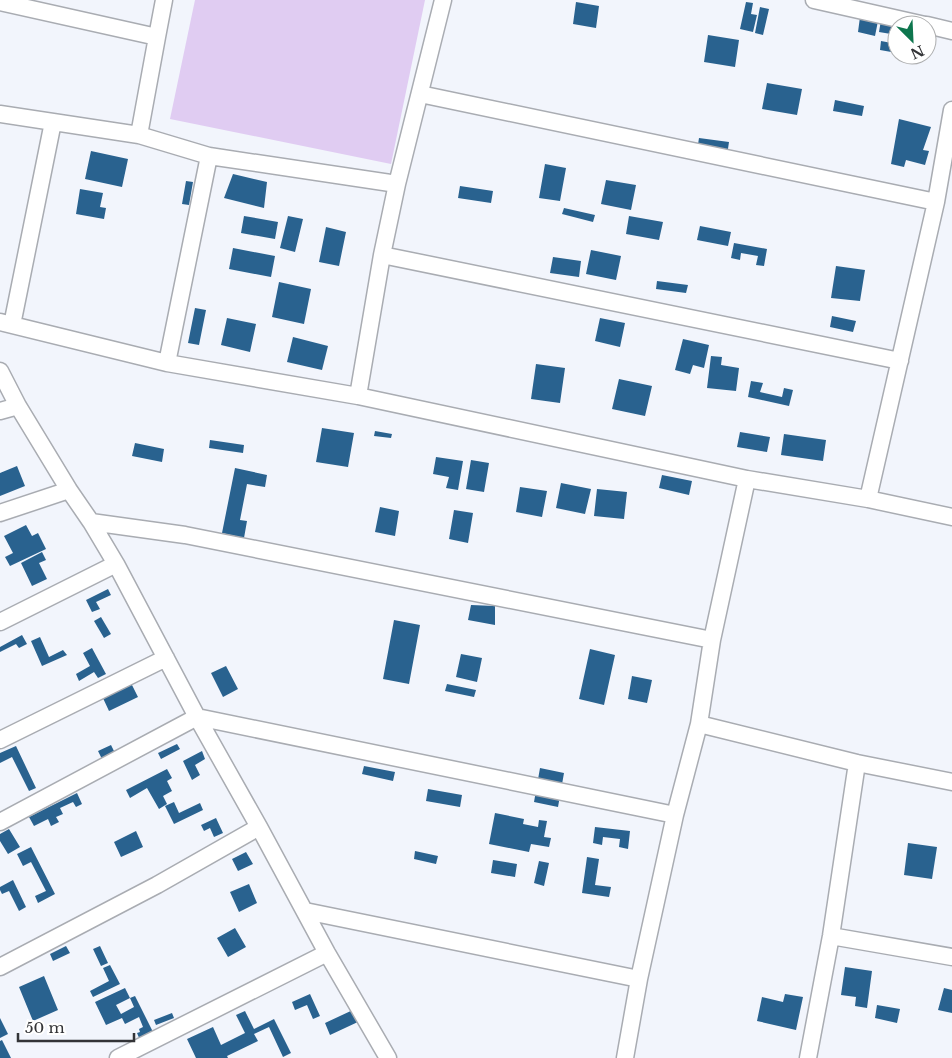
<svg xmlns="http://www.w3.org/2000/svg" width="952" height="1058" viewBox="0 0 952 1058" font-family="'Libre Baskerville',serif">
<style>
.green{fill:#e0ccf2}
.building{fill:#29628f}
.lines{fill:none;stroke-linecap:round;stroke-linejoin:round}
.minor-casing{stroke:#a9acb2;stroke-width:19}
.minor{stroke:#fff;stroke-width:16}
</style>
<rect width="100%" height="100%" fill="#f2f5fc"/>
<path class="green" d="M195,0H425L391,164L170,119Z"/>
<path class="building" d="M576,2L599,6L596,28L573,24Z
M746,2L753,3L751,14L757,15L753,32L740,29Z
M760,7L769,9L763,35L755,33Z
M860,17L878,21L875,36L858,32Z
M881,20L891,22V34L879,32Z
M708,35L739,40L735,67L704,62Z
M881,41L897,44V53L880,50Z
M767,83L802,89L797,115L762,109Z
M835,100L864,106L862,116L833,111Z
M899,119L931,127L923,150L929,151L925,165L906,160L904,167L891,164Z
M699,138L729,142L726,162L696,157Z
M91,151L128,159L122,187L85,179Z
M545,164L566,168L560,201L539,198Z
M233,174L267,182L264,208L224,198Z
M606,180L636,185L631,210L601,204Z
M186,181L193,182L189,205L182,204Z
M460,186L493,191L491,203L458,198Z
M80,189L103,193L100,207L106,208L104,219L76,214Z
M564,208L595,215L593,222L562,214Z
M244,216L278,222L275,239L241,233Z
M288,216L303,219L295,252L280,248Z
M629,216L663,222L659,240L626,234Z
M700,226L731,232L728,246L697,240Z
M326,227L346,232L339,266L319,262Z
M734,243L767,249L764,266L756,265L758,256L741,253L740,260L731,258Z
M233,248L275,256L271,277L229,269Z
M591,250L621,256L616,280L586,274Z
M553,257L581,261L579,277L550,273Z
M836,266L865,270L860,301L831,298Z
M657,281L688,285L686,293L656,289Z
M279,282L311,289L304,324L272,317Z
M195,308L206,310L199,345L188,343Z
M832,316L856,321L853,332L830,327Z
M227,318L256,324L250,352L221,345Z
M600,318L625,323L620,347L595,341Z
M293,337L328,346L322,370L287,362Z
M683,339L709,345L704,368L693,365L690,374L675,370Z
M711,356L722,357L721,365L739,368L736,391L707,388Z
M536,364L565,368L560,403L531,399Z
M619,379L652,386L645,416L612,409Z
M751,381L763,383L760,392L782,397L784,388L793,390L789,406L748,397Z
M322,428L354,433L348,467L316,462Z
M375,431L392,434L391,438L374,436Z
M740,432L770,437L767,452L737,447Z
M784,434L826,440L823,461L781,455Z
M210,440L244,445L243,453L209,448Z
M135,443L164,449L162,462L132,456Z
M436,457L463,461L458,490L446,488L449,477L433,474Z
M471,460L489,463L484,492L466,489Z
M17,466L25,486L0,496V473Z
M235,468L267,475L265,487L247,484L240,520L247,521L244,538L222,533Z
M662,475L692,481L689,495L659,488Z
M561,483L591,489L585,514L556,508Z
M520,487L547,491L542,517L516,512Z
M597,489L627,492L624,519L594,516Z
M380,507L399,511L395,536L375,532Z
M454,510L473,513L468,543L449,539Z
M26,525L32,536L38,533L46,549L10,566L5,557L13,553L4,536Z
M42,552L46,560L39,563L47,579L32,586L21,563Z
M108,589L111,595L96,602L100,609L92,612L86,600Z
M471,605L495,606V625L468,620Z
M101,617L111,634L104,638L94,621Z
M394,620L420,625L409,684L383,679Z
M22,635L27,644L19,648L16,644L0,652V647Z
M40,637L49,657L63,650L67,655L42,666L31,641Z
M92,648L106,674L98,678L94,672L79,681L76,674L90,666L83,653Z
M590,649L615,655L604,705L579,699Z
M461,654L482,658L477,682L456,677Z
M226,666L238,689L223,697L211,673Z
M632,676L652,680L647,703L628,699Z
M131,683L138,697L109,711L102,696Z
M447,684L476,690L474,697L445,691Z
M177,744L180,749L161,759L158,753Z
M111,745L116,755L103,761L98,751Z
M16,746L36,788L29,791L12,757L0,763V753Z
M202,751L205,759L195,765L200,775L192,780L183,761Z
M364,766L395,772L393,781L362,774Z
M540,768L564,773L558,807L534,802Z
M167,769L172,778L167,781L172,791L163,796L167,804L159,809L147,788L130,798L126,790Z
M428,789L462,795L460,807L426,801Z
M77,793L82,804L76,807L73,802L60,808L63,814L56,817L59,822L51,826L48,819L34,826L29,817Z
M174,802L179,813L200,803L203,810L174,824L165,806Z
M495,813L524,819L523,824L538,827L539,820L547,821L544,837L551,838L549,847L531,844L529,852L489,844Z
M216,818L223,833L214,837L210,828L204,831L201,825Z
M595,827L630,831L628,849L619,847L620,839L603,837L602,845L593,843Z
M9,829L20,847L8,854L0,841V834Z
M136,831L143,847L121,857L114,842Z
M908,843L937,847L932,879L904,875Z
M31,847L55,894L38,903L35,896L46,891L31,862L23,866L17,854Z
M415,851L438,856L436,864L414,859Z
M246,852L253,864L238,871L232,859Z
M587,857L599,859L595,885L611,887L609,897L582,893Z
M493,860L517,864L515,877L491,873Z
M539,861L549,863L544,886L534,883Z
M13,880L26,907L19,911L9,891L2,894L0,890V887Z
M249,884L257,903L239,912L230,892Z
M235,928L246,947L228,957L217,938Z
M66,946L70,953L53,961L50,954Z
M100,946L108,963L101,966L93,949Z
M110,965L120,984L93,997L90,991L109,981L103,968Z
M845,967L872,971L867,1008L855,1006L856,997L841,995Z
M44,976L58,1010L33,1021L19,987Z
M125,988L130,998L116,1005L121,1014L134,1007L130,998L135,996L154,1034L140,1040L137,1033L140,1032L139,1029L143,1027L139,1017L125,1024L122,1018L106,1025L95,1002Z
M944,988L952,990V1013L938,1010Z
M310,994L320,1016L313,1019L307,1005L295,1010L292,1002Z
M785,994L803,997L796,1030L757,1021L762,997L783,1002Z
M877,1005L900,1009L897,1023L875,1018Z
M355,1009L360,1021L330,1035L325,1023Z
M245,1011L254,1029L274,1019L291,1053L283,1057L269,1027L254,1034L258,1041L227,1056L228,1058H196L187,1039L213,1027L221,1045L245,1033L236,1015Z
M172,1013L174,1018L156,1025L154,1020Z
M0,1018L8,1034L0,1038Z
M2,1040L11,1058H0V1041Z"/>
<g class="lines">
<g class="minor-casing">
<path id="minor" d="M814,0L925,25
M0,2L157,37
M927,25L952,31
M420,94L936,202
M0,114L139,135L209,156L397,184
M139,135L157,37L164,0
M382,255L900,361
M0,322L167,363L358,396L747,479L868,499L936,202L952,110
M12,325L53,122
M167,363L209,156
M0,371L18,406L69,490L91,522L116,564L197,717L259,827L327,953L388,1058
M358,396L382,255L397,184L443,0
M0,411L18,406
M868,499L952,517
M0,513L69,490
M91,522L185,535L712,640
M0,622L116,564
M699,724L857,763L952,782
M0,740L166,658
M0,822L197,717L675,815
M305,911L639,979
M831,936L952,957
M0,967L157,885L259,827
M118,1058L327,953
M625,1058L639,979L675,815L699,724L712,640L747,479
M808,1058L831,936L857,763"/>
</g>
<use href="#minor" class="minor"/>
</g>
<g transform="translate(912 40) rotate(156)"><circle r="24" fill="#ffffff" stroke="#adaeaf"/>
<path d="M0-4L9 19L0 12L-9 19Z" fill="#0e764e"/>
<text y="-8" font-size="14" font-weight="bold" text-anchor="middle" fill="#333437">N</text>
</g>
<path d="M18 1033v8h116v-8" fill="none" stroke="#333437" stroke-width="2.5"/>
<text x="25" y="1033" font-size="15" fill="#333437" stroke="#ffffff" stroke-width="4" paint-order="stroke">50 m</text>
</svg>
